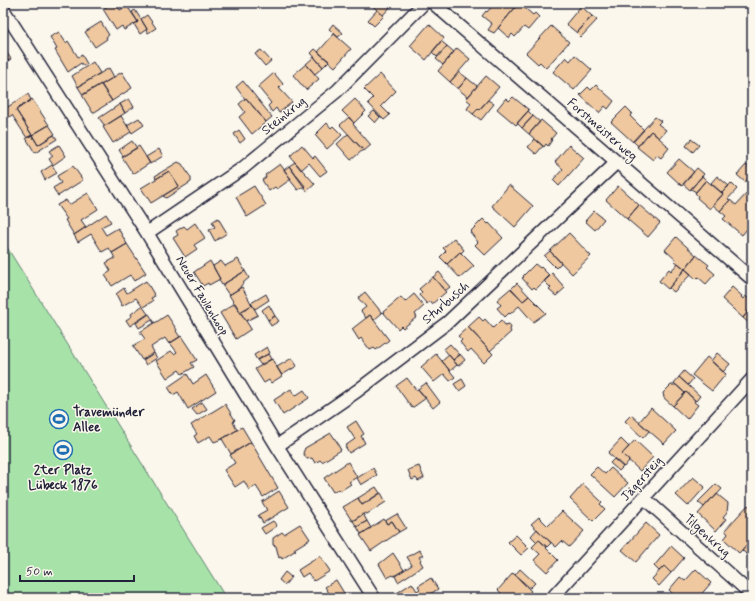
<svg xmlns="http://www.w3.org/2000/svg" width="755" height="601" viewBox="0 0 755 601" font-family="Mynerve,sans-serif">
<style>
.green{fill:#a7e3a9;stroke:#648272}
.building{fill:#efc89f;stroke:#22223b}
.lines{fill:none;stroke-linecap:round;stroke-linejoin:round}
.minor-casing{stroke:#22223b;stroke-width:15}
.minor{stroke:#fbf7ec;stroke-width:12}
.labels{text-anchor:middle;dominant-baseline:central;stroke-width:3;stroke-linejoin:round;paint-order:stroke}
.street-label{font-size:13px;fill:#22223b;stroke:#fbf7ec}
.poi-label{font-size:13px;font-weight:bold;fill:#22223b;stroke:#fbf7ec;text-anchor:start}
</style>
<rect width="100%" height="100%" fill="#fbf7ec"/>
<filter id="ink" filterUnits="userSpaceOnUse"><feTurbulence type="fractalNoise" baseFrequency=".025" numOctaves="2"/><feDisplacementMap in="SourceGraphic" scale="8" xChannelSelector="R" yChannelSelector="G"/><feConvolveMatrix kernelMatrix="1 2 1 2 8 2 1 2 1" color-interpolation-filters="sRGB"/></filter>
<g filter="url(#ink)">
<path class="green" d="M3,241L226,598H3Z"/>
<path class="building" d="M369,3H394L383,15Z
M495,3H519L494,33L488,30L492,24L482,16L486,11L487,12Z
M519,3L533,15L535,13L539,17L528,30L524,27L515,37L512,34L509,38L498,28Z
M109,5L114,6L118,7L120,10L127,6L138,22L124,30L122,26L116,30L103,9Z
M581,6L592,16L577,33L566,24Z
M135,10L147,29L140,34L134,24L138,22L132,12Z
M377,10L384,16L374,26L368,20Z
M147,15L156,28L148,33L146,30L147,29L141,19Z
M592,16L597,20L581,37L577,33Z
M101,22L109,35L106,37L107,39L95,47L85,32Z
M333,24L343,33L338,37L329,29Z
M429,24L444,38L426,60L410,46Z
M551,26L569,42L546,68L540,62L538,64L526,53Z
M59,32L66,43L68,41L78,57L82,55L87,64L83,66L81,63L68,72L55,50L57,49L50,37Z
M334,34L351,49L335,67L318,52Z
M441,41L447,46L437,57L432,52Z
M447,46L454,52L443,65L436,59Z
M3,47L11,59L3,64Z
M457,48L470,59L450,82L438,71Z
M315,49L329,61L323,67L311,53Z
M261,50L271,61L265,66L255,54Z
M575,55L592,70L574,90L553,72L566,57L570,61Z
M314,57L323,67L315,74L306,64Z
M93,62L100,73L78,87L72,76Z
M306,64L319,79L306,90L293,75Z
M109,68L114,77L101,85V84L83,95L78,87Z
M122,72L132,88L112,101L101,85Z
M459,72L467,78L458,89L450,82Z
M274,73L283,84L279,88L292,102L279,113L276,108L272,112L268,106L271,103L258,87Z
M380,74L396,91L381,106L390,115L384,120L368,103L373,98L364,89Z
M486,76L499,87L479,110L478,109L473,114L467,109L471,103L466,99Z
M467,78L477,86L468,97L458,89Z
M243,81L272,117L266,122L246,98L245,99L236,87Z
M101,84L112,101L93,113L82,95Z
M596,85L614,101L608,109L605,106L599,113L580,95L588,87L591,90Z
M28,94L31,100L16,110L32,135L27,138L12,115L3,121V110Z
M513,97L529,110L516,125L497,109L506,98L509,101Z
M246,98L266,122L252,134L239,117L245,112L239,104Z
M32,99L49,125L32,135L16,110Z
M129,99L134,107L125,113L120,104Z
M355,99L366,111L354,123L342,111Z
M488,100L494,104L481,120L473,114L478,109L479,110Z
M120,104L125,113L105,126L99,118Z
M626,107L632,113L630,116L644,130L633,142L611,122Z
M374,111L380,117L375,123L368,116Z
M528,111L533,116L522,128L517,123Z
M121,116L131,132L113,143L103,127Z
M533,116L540,122L529,134L522,128Z
M349,117L354,123L353,124L371,145L364,151L340,125Z
M655,117L661,121L658,124L666,130L659,138L651,131L638,146L633,141Z
M139,118L144,125L132,133L127,125Z
M541,120L556,133L551,139L552,140L548,146L546,144L544,147L529,134Z
M327,123L331,128L333,126L342,135L327,149L315,135Z
M49,125L55,134L38,145L32,135Z
M239,130L245,139L240,143L234,134Z
M651,131L667,145L666,146L669,148L661,158L657,155L653,160L637,147Z
M348,134L363,150L351,160L337,144Z
M32,135L38,145L54,135L57,139L35,153L26,138Z
M535,139L543,146L536,154L528,147Z
M691,139L699,145L693,152L686,146Z
M132,141L137,148L123,156L119,150Z
M59,145L66,156L53,165L49,159L53,156L49,151Z
M302,145L313,158L315,156L327,171L320,176L309,163L301,170L290,156Z
M569,145L584,158L559,186L553,180L563,169L555,162Z
M139,146L150,163L133,174L122,157Z
M159,149L163,156L150,164L146,157Z
M679,159L694,172L682,186L667,172Z
M178,162L182,164L191,178V182L166,198L163,196L179,186L169,171L156,179L155,176Z
M295,162L315,184L307,191L289,166Z
M280,164L291,179L277,189L275,187L269,191L262,180L266,177L265,175Z
M52,165L57,173L45,180L41,172Z
M746,165L752,170V174L745,182L737,175Z
M73,166L83,180L58,196L53,188L61,183L57,176Z
M289,166L305,186L298,190L290,180L291,179L284,170Z
M697,168L704,174L690,190L683,184Z
M169,171L179,186L151,203L141,188Z
M702,176L706,180L696,192L691,189Z
M717,176L729,186L722,193L711,183Z
M706,180L723,194L710,209L697,198L698,196L695,193Z
M731,183L737,189L728,199L730,200L720,211L713,205L723,194L722,193Z
M509,185L533,206L515,227L492,206Z
M254,186L266,205L247,217L236,197Z
M618,186L639,205L627,219L606,200Z
M748,192L752,196V200L750,202L752,204V223L742,235L723,219L726,216L720,211L730,200L736,205Z
M88,193L98,209L81,220L86,227L74,235L65,220L67,219L57,205L66,200L69,205Z
M639,205L660,223L648,237L627,219Z
M594,211L604,219L595,230L585,221Z
M106,214L111,222L101,227L106,235L118,228L127,244L112,253L109,248L102,252L91,234L78,242L74,235Z
M218,218L227,233L215,241L209,230L215,227L212,222Z
M483,219L488,224L489,223L503,238L485,255L475,245L478,242L470,232Z
M195,223L205,238L194,245L197,249L185,257L173,238L178,235L176,231L184,226L187,229Z
M569,233L591,256L572,274L550,251Z
M676,237L696,255L685,269L675,261L676,260L665,250Z
M454,238L464,250L461,253L460,252L447,264L440,257L446,251L443,248Z
M127,244L146,273L134,281L130,275L112,286L105,275L111,271L106,263L115,258L112,253Z
M550,251L561,263L556,268L544,256Z
M460,252L474,266L460,278L447,264Z
M696,255L709,265L707,267L715,274L706,284L698,277L696,279L685,269Z
M238,259L245,271L222,285L219,280L220,279L213,266L221,261L225,266Z
M210,261L220,279L209,285L208,283L203,286L194,272Z
M678,263L685,269L668,289L659,281L669,269L671,271Z
M535,264L540,268L541,267L550,276L536,289L534,287L532,289L522,278L524,277L523,276Z
M685,269L691,274L674,292L669,288Z
M245,271L249,278L244,282L240,287V288L229,295L222,285Z
M439,272L444,278L443,279L450,287L445,291L433,277Z
M552,273L565,288L556,296L549,290L551,288L544,281Z
M433,277L446,292L432,304L430,301L427,304L419,295L422,292L419,289Z
M146,281L155,296L151,298L153,301L143,307L148,314L130,326L126,320L132,316L131,314L142,306L136,298L122,306L116,294L124,288L127,293Z
M517,283L529,296L523,301L511,289Z
M242,287L252,305L240,312L229,295Z
M732,287L742,296L741,297L743,299L745,296L752,301V306L743,318L722,299Z
M511,288L523,301L529,296L546,313L533,322L519,306L510,314L509,313L505,317L497,308L501,305L497,300Z
M365,292L382,313L374,320L370,315L366,318L361,311L366,307L358,298Z
M266,294L269,300L255,309L251,303Z
M414,294L424,306L415,314L417,317L403,328L401,326L398,329L383,312L401,297L405,302Z
M235,303L251,329L236,339L220,313Z
M252,305L258,315L246,321L240,312Z
M269,305L275,316L268,320L262,310Z
M752,306V326L743,318Z
M149,314L155,323L167,315L177,330L176,331L180,337L169,344L165,338L151,347L154,352L142,360L133,346L145,339L140,332L154,323L152,320L139,328L136,323Z
M370,315L389,340L376,350L374,348L370,350L361,338L359,340L352,329Z
M275,316L279,321L271,326L268,320Z
M479,317L483,321L485,319L493,328L501,320L505,325L509,324L511,327L510,330L511,332L490,351L468,327Z
M468,327L493,354L484,363L471,349L468,352L460,342L462,340L458,336Z
M181,336L197,360L191,363L194,367L182,374L179,370L167,378L156,361L171,351L174,354L177,352L170,343Z
M450,344L460,355L453,360L444,349Z
M267,347L270,353L257,360L254,355Z
M154,353L157,358L146,365L143,360Z
M717,353L730,364L723,372L711,361Z
M268,354L271,359L261,365L257,360Z
M436,354L455,377L450,381L444,374L434,382L421,367Z
M460,354L465,360L458,366L453,360Z
M449,355L457,365L450,371L442,361Z
M707,357L726,374L712,391L692,375Z
M292,358L297,366L282,375L277,367Z
M272,359L282,376L271,383L269,380L264,383L255,369Z
M684,371L693,379L688,385L679,377Z
M187,374L193,384L206,375L216,391L188,409L178,392L173,395L168,387Z
M679,377L700,396L696,401L686,392L685,393L674,383Z
M407,378L416,390L418,389L426,398L412,408L396,386Z
M462,379L466,386L459,391L454,384Z
M426,383L440,402L433,408L418,389Z
M671,385H676L685,393L673,406L664,398L663,393Z
M291,389L295,396L304,390L309,398L283,415L274,400Z
M686,392L695,400L694,402L698,405L687,419L673,406Z
M202,402L207,409L197,415L192,409Z
M225,404L235,420L233,422L237,430L222,439L214,442L210,436L198,443L194,436L197,434L191,425Z
M651,408L676,431L664,444L639,422Z
M631,415L649,431L643,438L625,421Z
M356,421L364,434L361,436L365,443L349,453L345,446L355,439L347,427Z
M242,427L251,442L231,454L222,439Z
M331,433L339,445H338L341,450L322,462L320,460L315,463L312,458L307,459L303,453L305,448Z
M621,439L629,447L622,454L629,461L624,467L608,453Z
M635,440L653,457L640,471L622,454Z
M251,442L278,488L263,497L256,486L249,490L244,481L235,487L224,470L235,463L230,455Z
M614,459L623,467L619,471L610,463Z
M348,462L357,477L349,482L351,484L340,491L338,489L333,492L324,478Z
M419,466L424,478L418,481L416,478L412,480L408,470Z
M597,467L605,474L611,468L628,483L615,497L590,474Z
M373,468L377,475L361,485L357,478Z
M693,477L705,487L688,506L676,495Z
M583,484L602,502L600,504L605,509L593,521L570,499Z
M716,484L722,489L713,499L712,498L704,507L698,502Z
M376,487L380,493L362,505L358,498Z
M279,491L289,507L263,523L258,515L267,510L262,502Z
M381,493L386,502L367,514L365,513L352,521L343,507L358,498L362,505Z
M717,494L728,503L727,512L723,517L726,519L716,531L698,514L712,498L713,499Z
M748,505L752,509V539L739,553L724,539L728,534L725,530Z
M562,511L584,531L569,547L562,541L556,547L531,524L539,517L548,526Z
M363,514L367,521L357,527L353,521Z
M397,514L406,528L399,532L392,521L387,524L385,521Z
M384,519L387,524L392,521L399,532L371,551L360,535Z
M273,521L277,526L265,534L261,528Z
M367,521L371,528L361,534L357,527Z
M646,523L659,535L636,562L622,550Z
M300,524L310,539L294,549L296,550L282,559L281,557L279,558L276,546L273,545V538L282,532L284,534Z
M537,529L551,543L547,547L539,540L537,542L531,536Z
M516,535L529,548L521,555L508,542Z
M752,539V548L746,554L742,550Z
M539,540L547,547L546,548L558,560L547,572L534,560L540,554L532,547Z
M671,546L684,558L671,573L664,566L659,571L654,566Z
M752,548V558L751,559L746,554Z
M419,550L423,555L419,557L421,560L420,561L423,566L398,582L395,576L412,565L407,557Z
M393,553L404,570L394,576L393,575L387,578L379,564Z
M320,556L330,571L314,581L308,573L302,577L298,570Z
M664,566L671,573L659,586L652,579Z
M520,569L535,583L530,588L515,575Z
M696,569L711,583L698,598H671L670,597L673,594L669,590L680,577L685,581Z
M285,572L291,577L285,585L279,580Z
M513,573L531,591L525,598H506L498,590Z
M431,578L438,589L424,598H400L397,593L412,583L417,591L420,589L418,586Z
M336,580L347,598H320L329,593L325,587Z
M721,592L728,598H716Z
M592,593L597,598H587Z"/>
<g class="lines">
<g class="minor-casing">
<path id="minor" d="M433,3L752,279
M3,9L147,233L277,446L374,598
M147,233L243,168L337,91L424,3
M277,446L357,391L448,322L617,162
M644,498L752,595
M552,598L752,379"/>
</g>
<use href="#minor" class="minor"/>
</g>
</g>
<defs>
<g id="stadium-ring" transform="scale(1)"><circle r="9.5" fill="#fbf7ec" stroke="#1f6fb2" stroke-width="1.5"/><path d="M0-5a6.5 5 0 1 0 0 10a6.5 5 0 1 0 0-10ZM-3.5-1.8h7v3.6h-7Z" fill="#1f6fb2"/></g>
</defs>
<g fill-rule="evenodd">
<use href="#stadium-ring" x="59" y="419"/>
<use href="#stadium-ring" x="63" y="450"/>
</g>
<g class="labels">
<g class="street-label">
<text transform="translate(284 116) rotate(-39)">Steinkrug</text>
<text transform="translate(602 130) rotate(41)">Forstmeisterweg</text>
<text transform="translate(202 296) rotate(59)">Neuer Faulenhoop</text>
<text transform="translate(446 303) rotate(-41)">Sturbusch</text>
<text transform="translate(642 479) rotate(-48)">Jägersteig</text>
<text transform="translate(707 536) rotate(42)">Tilgenkrug</text>
</g>
<g class="poi-label">
<text x="73" y="412">Travemünder<tspan x="73" dy="15">Allee</tspan></text>
<text x="63" y="470" text-anchor="middle">2ter Platz<tspan x="63" dy="15">Lübeck 1876</tspan></text>
</g>
</g>
<rect width="755" height="601" fill="none" stroke="#fbf7ec" stroke-width="16"/>
<rect x="8" y="8" width="739" height="585" fill="none" stroke="#22223b" stroke-width="1.5" filter="url(#ink)"/>
<path d="M20 575v6h114v-6" fill="none" stroke="#22223b" stroke-width="2"/>
<text x="26" y="575" font-size="12" fill="#22223b" stroke="#fbf7ec" stroke-width="3" paint-order="stroke">50 m</text>
</svg>
